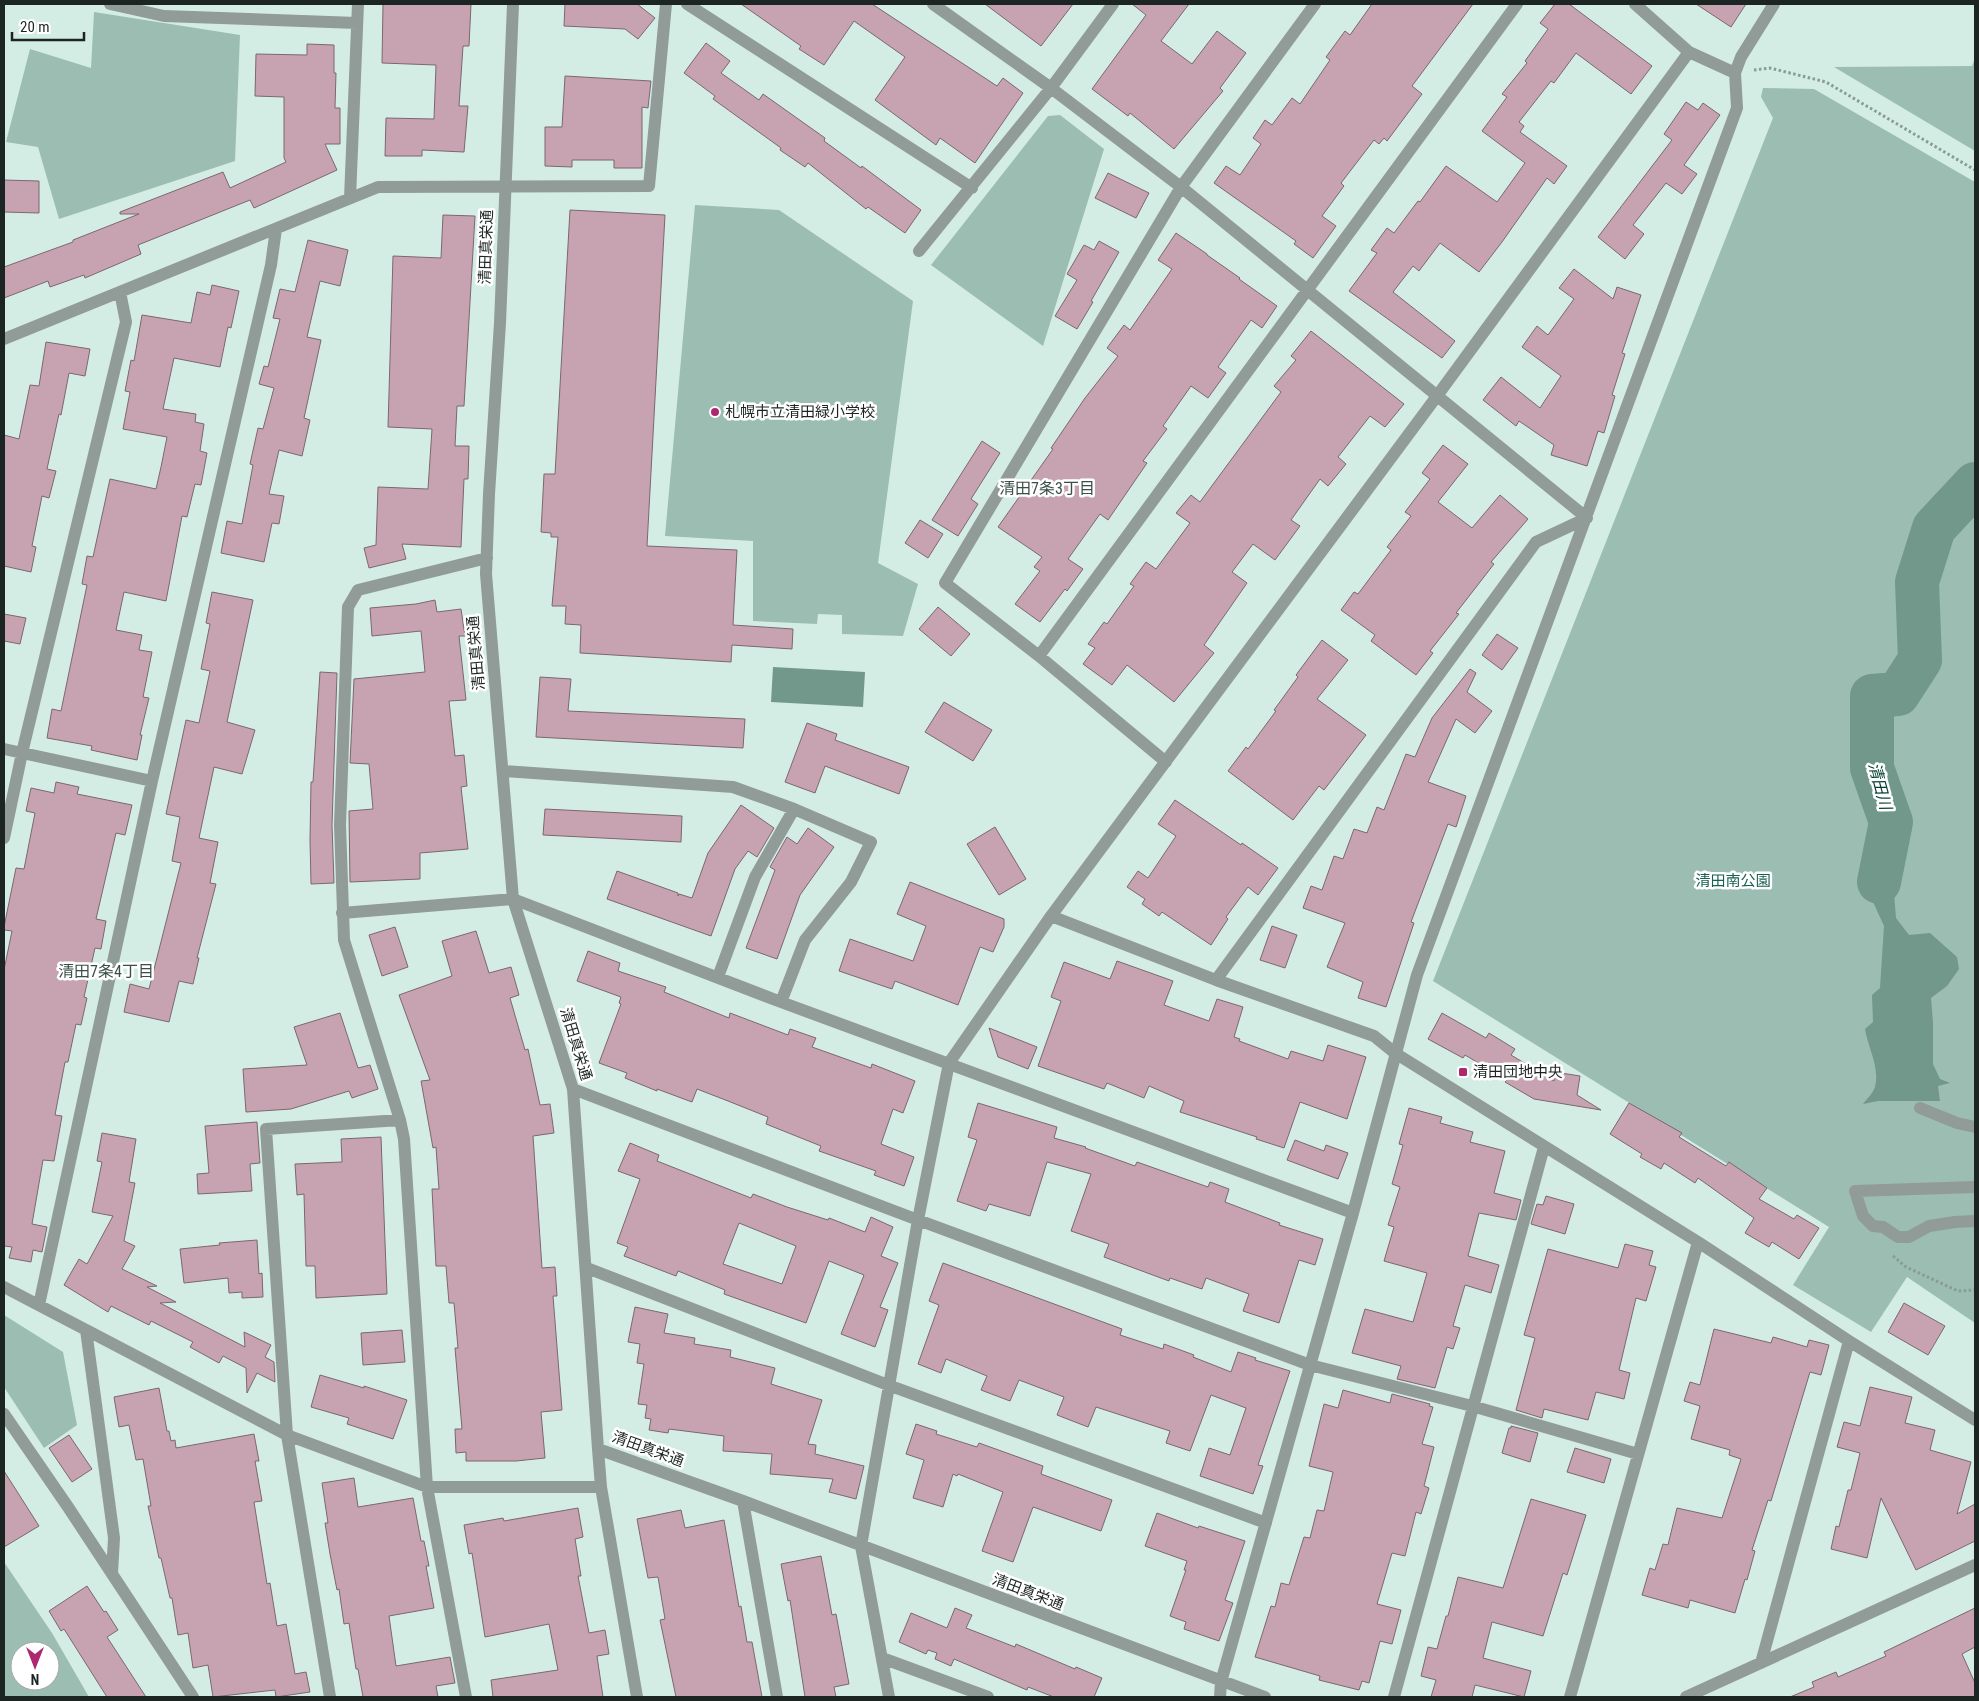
<svg xmlns="http://www.w3.org/2000/svg" width="1979" height="1701" viewBox="0 0 1979 1701" font-family="'Roboto Condensed','Noto Sans JP',sans-serif">
<style>
.green{fill:#9cbdb2;fill-rule:evenodd}
.water{fill:#71988b}
.lines{fill:none;stroke-linecap:round;stroke-linejoin:round}
.river{stroke:#71988b;stroke-width:44}
.building{fill:#c7a3b1;stroke:#7b676f;fill-rule:evenodd}
.path{stroke:#899b95;stroke-width:3;stroke-dasharray:2.5 2.5;stroke-linecap:butt}
.minor{stroke:#919b97;stroke-width:12}
.poi-dot{fill:#ad2870;stroke:#fff;stroke-width:2}
.labels{text-anchor:middle;dominant-baseline:central;stroke-width:5;stroke-linejoin:round;paint-order:stroke}
.street-label{font-size:15px;fill:#1c2522;stroke:#fff}
.poi-label{font-size:15px;fill:#1c2522;stroke:#fff;text-anchor:start}
.park-label{font-size:15px;fill:#17614f;stroke:#fff}
.neighbourhood-label{font-size:16px;fill:#3a4f48;stroke:#fff}
.water-label{font-size:16px;font-style:italic;fill:#033f31;stroke:#fff}
</style>
<rect width="100%" height="100%" fill="#d4ede4"/>
<path class="green" d="M94,12L240,35L235,161L59,219L38,147L6,142L30,49L91,68Z
M1975,58V151L1834,67L1972,66Z
M1763,88L1814,89L1975,182V1323L1907,1277L1871,1332L1793,1285L1829,1227L1433,981L1773,118L1761,97Z
M1060,115L1104,149L1043,346L931,265L1048,116Z
M695,205L779,210L913,301L878,563L918,584L903,636L842,634V615L818,614L817,624L753,621V541L665,536Z
M4,1315L63,1352L77,1425L44,1448L4,1387Z
M4,1562L52,1633L89,1697H4ZM20,1651H50V1681H20Z"/>
<path class="water" d="M773,667L865,672L863,707L771,702Z
M1891,822L1896,835L1891,856L1896,918L1909,935L1930,933L1957,957L1959,969L1947,986L1931,998L1933,1023V1064L1940,1079L1950,1083L1938,1086L1940,1101H1878L1863,1104C1867,1099 1873,1093 1875,1087C1880,1067 1868,1048 1865,1029L1873,1022L1872,995L1880,988L1884,926L1868,891L1873,873L1874,845Z"/>
<g class="lines">
<path class="river" d="M1879,882L1891,822L1872,768V696L1898,694L1920,660L1917,582L1934,528L1975,484"/>
</g>
<path class="building" d="M383,4H471L469,46H463L459,106H468L464,152L422,150V156H385L386,118L434,119L436,65L382,63Z
M565,4H637L655,18L638,39L625,29L564,26Z
M741,4H872L997,86L1003,78L1023,93L975,163L940,138L936,145L875,100L905,57L854,21L824,65L799,49L801,46Z
M985,4H1073L1041,46Z
M1132,4H1189L1161,41L1192,64L1217,31L1246,53L1220,88L1223,91L1174,149L1130,113L1128,116L1092,89L1146,15Z
M1372,4H1473L1412,86L1422,94L1387,141L1384,138L1379,144L1374,140L1341,183L1344,186L1322,216L1336,226L1313,258L1294,244L1296,241L1214,183L1226,166L1240,175L1261,144L1253,138L1265,120L1272,125L1292,98L1300,104L1330,60L1326,57L1345,31L1350,35Z
M1555,4H1569L1652,66L1631,94L1576,53L1554,83L1551,81L1519,122L1524,126L1520,132L1567,166L1554,184L1547,178L1502,242L1479,272L1440,243L1419,271L1413,266L1393,292L1455,341L1442,358L1349,291L1377,253L1371,250L1387,228L1394,233L1418,201L1420,202L1446,166L1497,202L1525,163L1482,131L1507,97L1502,94L1527,63L1525,61L1548,29L1540,23Z
M1696,4H1746L1731,27Z
M706,43L730,61L721,73L759,100L763,94L825,138L824,141L861,168L862,166L921,210L905,233L868,207L866,209L808,163L805,167L780,150L781,148L713,99L715,96L684,73Z
M307,44L334,45V73H336L335,108H340V144H325L337,170L254,208L250,200L138,245L141,254L85,278L84,275L50,287L48,281L4,298V267L73,242V240L139,214H120V212L223,172L230,188L286,162L284,158V97L255,96L256,54L307,55Z
M565,76L651,81L648,108L642,107V168H614V160H572V167L545,166V127H562Z
M1686,102L1698,110L1703,103L1720,115L1684,165L1697,174L1682,194L1666,183L1633,225L1644,234L1625,259L1598,237L1672,140L1664,134Z
M1108,173L1149,193L1136,218L1095,198Z
M4,180L39,181V213L4,212Z
M570,210L665,215L647,546L737,550L733,625L793,629L792,649L732,645L731,662L580,653L581,625L565,624L566,606H552L558,537H551V533L541,532L544,474H555Z
M443,215L475,216L464,406H457L455,446H469L468,479H464L461,547L402,544L406,559L369,568L364,548L376,545L378,487L428,489L432,429L388,427L393,256L441,258Z
M1176,233L1207,254V255L1240,278L1239,279L1277,306L1262,328L1251,320L1218,367L1226,373L1208,398L1191,386L1163,426L1167,429L1143,461L1147,463L1108,520L1100,514L1068,559L1083,569L1067,591L1065,589L1040,622L1015,604L1040,571L1034,567L1042,557L998,527L1053,449L1051,448L1085,398L1118,356L1107,348L1124,325L1130,330L1172,269L1158,260Z
M308,240L348,250L340,286L320,281L307,337L321,340L304,418L310,420L302,456L279,450L269,494L284,496L279,524L272,523L264,562L221,553L227,521L242,524L253,465L250,464L258,428L263,429L274,388L259,384L264,366L268,367L280,319L273,318L280,289L295,292Z
M1099,241L1119,252L1091,301L1093,302L1077,329L1055,316L1077,280L1067,274L1084,245L1094,250Z
M1574,269L1613,299L1617,287L1641,295L1622,353L1625,354L1612,395L1615,396L1604,433L1598,431L1587,466L1551,455L1554,445L1519,421L1516,426L1483,400L1501,377L1540,408L1561,376L1522,347L1537,326L1548,335L1574,299L1559,288Z
M212,285L239,291L231,328L228,327L220,367L174,358L163,409L196,414L195,422L204,424L200,451L207,453L201,485L195,484L187,517L182,516L166,601L124,592L116,630L142,635L139,650L152,652L143,697L149,698L140,735H142L137,760L91,750L92,746L47,738L52,709L61,711L87,585L82,584L87,556L93,557L110,479L156,489L161,467L167,437L123,429L130,392L125,391L131,360L134,361L142,315L191,323L197,292L210,295Z
M1311,331L1404,404L1385,427L1370,416L1338,457L1346,464L1328,486L1320,479L1291,520L1300,526L1275,560L1253,544L1232,572L1247,583L1204,645L1214,653L1174,702L1127,665L1112,685L1083,664L1095,648L1088,644L1104,622L1107,624L1134,586L1130,584L1146,562L1156,569L1190,523L1176,513L1191,495L1200,502L1281,392L1274,386L1296,360L1291,356Z
M46,342L90,349L85,376L69,373L61,415L59,414L47,469L56,471L49,498L42,496L32,546L36,547L31,572L4,566V435L19,439L30,385L39,386Z
M982,441L1000,453L971,499L978,504L958,536L932,520Z
M1443,445L1468,464L1438,502L1472,528L1500,495L1528,519L1491,562L1494,564L1456,613L1459,614L1430,651L1433,653L1416,675L1371,641L1375,635L1341,610L1354,592L1358,594L1391,550L1387,547L1411,516L1405,512L1430,479L1422,473Z
M920,520L943,534L928,558L905,543Z
M212,592L253,600L227,722L255,730L242,774L214,767L199,838L218,842L210,883L216,884L197,958H199L193,984L179,981L169,1022L124,1012L130,984L149,989L181,863L172,861L180,817L166,814L186,720L199,723L210,671L201,669L210,624L206,623Z
M435,600L437,612L461,609L465,636H459L466,700L449,701L455,756L464,755L467,786L461,787L468,849L420,853V879L350,882L349,811L373,809L369,764L350,763L354,679L425,672L421,631L372,636L370,608L416,604Z
M938,607L970,634L951,656L919,629Z
M4,614L26,618L20,644L4,641Z
M1497,634L1518,648L1502,670L1482,655Z
M1322,640L1348,660L1317,699L1366,735L1324,790L1319,786L1293,820L1228,771L1246,747L1248,749L1276,711L1274,710L1298,677L1296,675Z
M1470,669L1476,673L1467,692L1492,711L1475,733L1456,719L1428,782L1466,796L1456,827L1448,824L1411,922L1414,923L1386,1007L1358,998L1363,982L1327,967L1345,923L1303,908L1311,886L1322,890L1334,856L1343,859L1354,829L1367,833L1377,807L1384,810L1406,754L1415,757L1432,718Z
M320,672L337,673L332,825L334,883L311,884L310,840L311,782H313Z
M540,677L571,679L568,711L745,719L743,748L536,737Z
M944,702L992,730L973,761L925,732Z
M807,723L837,734L835,740L909,767L899,794L825,766L815,793L785,782Z
M56,782L79,787L77,794L132,805L125,835L116,833L96,919L106,921L101,949L95,948L84,997L87,998L81,1025L76,1024L68,1062H65L55,1115L62,1116L54,1161L43,1160L32,1224L47,1227L42,1252L33,1250L31,1262L9,1258L12,1247L4,1246V970L12,931L4,930V927L16,868L24,869L35,813L26,811L31,788L54,793Z
M1175,800L1241,845L1242,843L1278,868L1258,895L1248,887L1226,917L1228,919L1211,945L1162,912L1159,916L1142,904L1145,899L1127,887L1138,871L1148,878L1176,836L1158,824Z
M741,805L774,828L757,857L748,851L735,869L711,936L607,899L617,871L678,893V896L679,894L692,898L708,853Z
M545,809L682,816L681,842L543,835Z
M995,827L1026,879L999,895L967,844Z
M808,828L834,847L800,895L777,959L746,948L775,870L770,867L787,837L797,844Z
M910,882L1004,919V927L993,952L980,947L958,1005L895,981L892,989L839,971L850,939L913,961L926,926L897,914Z
M1272,926L1297,935L1285,968L1260,960Z
M395,927L408,967L382,976L369,935Z
M476,931L489,973L511,967L519,995L510,998L525,1050L528,1049L540,1105L550,1104L554,1133L533,1136L542,1268L555,1267L557,1296H553L562,1410L541,1412L545,1458L516,1461H466V1452L456,1453L455,1429H462L455,1348H458L454,1303H449L446,1266H436L432,1189H439L436,1147L433,1148L421,1081L430,1080L399,995L452,976L442,941Z
M588,951L620,963L618,971L666,987L664,992L729,1018L730,1013L788,1035L790,1029L816,1038L812,1047L871,1068L872,1064L915,1081L903,1113L893,1109L881,1144L914,1157L904,1186L874,1175L876,1171L819,1151L821,1146L766,1124L768,1117L728,1101L697,1089L692,1102L657,1089V1091L625,1078L627,1073L599,1063L621,1004L619,1003L621,997L577,981Z
M1117,961L1173,981L1164,1005L1209,1021L1217,999L1243,1007L1234,1037L1240,1039L1239,1041L1288,1059L1291,1051L1323,1061L1328,1045L1366,1057L1347,1119L1300,1102L1284,1148L1256,1139L1257,1137L1180,1112L1184,1101L1149,1086L1144,1098L1107,1083L1104,1089L1038,1066L1061,1001L1051,997L1064,962L1110,979Z
M340,1013L358,1068L370,1065L378,1089L352,1098L349,1091L291,1109L246,1112L243,1069L307,1065L294,1027Z
M1442,1013L1486,1038L1489,1033L1515,1049L1511,1055L1554,1081L1555,1072L1580,1076L1577,1095L1601,1110L1534,1099L1505,1082L1507,1080L1465,1055L1463,1058L1428,1039Z
M989,1028L1037,1047L1028,1069L998,1057Z
M978,1103L1057,1127L1054,1138L1086,1147L1085,1148L1135,1166L1137,1162L1208,1187L1210,1182L1229,1189L1225,1202L1280,1223L1279,1225L1323,1239L1315,1265L1299,1260L1279,1323L1243,1311L1249,1294L1206,1278L1202,1289L1170,1278L1169,1281L1104,1257L1109,1244L1071,1231L1091,1174L1047,1162L1030,1216L989,1204L986,1211L957,1201L977,1140L968,1137Z
M1629,1103L1682,1133L1679,1137L1726,1166L1729,1162L1767,1188L1759,1199L1794,1219L1797,1215L1819,1228L1799,1259L1772,1242L1769,1247L1745,1233L1754,1218L1698,1178L1695,1183L1664,1163L1661,1169L1640,1157L1642,1154L1610,1134Z
M1409,1108L1442,1117L1440,1123L1473,1132L1470,1142L1505,1151L1494,1193L1521,1200L1516,1220L1479,1213L1468,1256L1499,1265L1491,1293L1465,1285L1453,1326L1460,1328L1453,1349L1447,1347L1435,1388L1397,1379L1401,1366L1352,1353L1365,1309L1413,1322L1427,1273L1384,1261L1394,1227L1388,1225L1400,1187L1392,1184L1403,1145L1399,1144Z
M257,1122L260,1163L250,1164L252,1191L198,1194L197,1174L209,1173L205,1126Z
M102,1133L136,1139L129,1182L135,1183L124,1241L135,1246L122,1269L157,1286L147,1287L176,1302L160,1303L245,1347L244,1332L271,1345L265,1357L274,1362L275,1382L257,1373L247,1393L246,1368L223,1356L219,1363L190,1347L193,1342L151,1321L149,1325L111,1306L108,1312L64,1285L79,1259L87,1264L113,1216L92,1212L102,1162L97,1161Z
M381,1137L387,1294L316,1298L315,1266H306L304,1194L297,1195L295,1164L342,1162L341,1139Z
M1295,1140L1324,1151L1326,1145L1348,1153L1338,1179L1287,1160Z
M630,1143L659,1155L657,1161L751,1198L753,1194L787,1207L828,1220L829,1218L865,1232L871,1217L893,1227L881,1256L898,1263L880,1307L888,1310L875,1347L841,1334L864,1275L829,1261L806,1323L724,1294L725,1290L678,1271L676,1276L624,1256L628,1247L617,1243L640,1179L618,1171ZM739,1223L796,1246L782,1284L723,1264Z
M1546,1196L1574,1204L1565,1234L1531,1224L1537,1204L1543,1205Z
M257,1240L259,1274L262,1273L263,1297L242,1298V1292L229,1293L228,1278L184,1283L180,1249L220,1245L219,1243Z
M1625,1244L1653,1251L1649,1265L1656,1267L1646,1301L1636,1298L1619,1370L1630,1373L1624,1399L1596,1392L1588,1420L1544,1409L1542,1418L1516,1410L1535,1338L1524,1335L1548,1249L1618,1268Z
M943,1263L1122,1329L1120,1335L1163,1349L1164,1344L1194,1355L1193,1357L1231,1372L1238,1352L1256,1358L1255,1360L1290,1371L1258,1465L1263,1466L1253,1494L1200,1476L1209,1448L1230,1455L1246,1408L1211,1395L1190,1451L1166,1443L1170,1431L1096,1407L1088,1427L1057,1415L1064,1397L1019,1380L1010,1401L981,1390L987,1376L946,1359L941,1373L918,1364L939,1305L929,1301Z
M1904,1303L1945,1326L1928,1355L1888,1332Z
M635,1307L668,1314L664,1333L695,1338L694,1344L731,1350L730,1357L775,1368L771,1384L822,1400L808,1444L816,1445L815,1454L864,1466L856,1499L829,1492L833,1479L770,1474L772,1454L723,1451L724,1436L669,1429L668,1433L649,1430L651,1419L645,1418L647,1405L638,1404L644,1364L637,1363L640,1344L628,1342Z
M1714,1329L1771,1343L1773,1337L1807,1347L1809,1340L1829,1345L1821,1375L1810,1372L1771,1501L1768,1500L1752,1550L1755,1551L1747,1580L1745,1579L1735,1613L1690,1600L1688,1608L1642,1595L1650,1568L1655,1570L1663,1544L1668,1545L1677,1508L1722,1518L1741,1459L1729,1455L1730,1450L1691,1439L1700,1406L1684,1401L1690,1382L1700,1385Z
M402,1330L405,1362L363,1365L361,1333Z
M320,1375L364,1388V1386L407,1400L393,1439L347,1424L349,1418L311,1407Z
M1870,1387L1912,1397L1905,1423L1935,1430L1930,1450L1971,1462L1957,1514L1975,1504V1541L1916,1570L1881,1498L1867,1558L1831,1549L1836,1526L1839,1527L1848,1490H1851L1860,1453L1837,1447L1844,1422L1860,1426Z
M159,1388L167,1431H169L171,1441L175,1440L176,1448L254,1434L259,1461H255L262,1501L254,1502L267,1584L270,1583L277,1626L286,1624L295,1674L306,1672L310,1692L276,1697L275,1690L213,1697L208,1665L193,1668L188,1633L178,1635L172,1598H170L161,1558H159L148,1506H151L143,1459L136,1460L129,1425L119,1427L114,1397Z
M1343,1390L1390,1403L1392,1394L1430,1404L1429,1406L1433,1407L1422,1444L1434,1447L1424,1486L1429,1488L1421,1514L1416,1512L1405,1556L1392,1553L1377,1604L1401,1610L1392,1644L1380,1641L1369,1683L1362,1681L1359,1690L1319,1680L1320,1676L1255,1657L1271,1606L1275,1607L1281,1583L1289,1585L1304,1537L1310,1538L1317,1510L1324,1511L1333,1472L1309,1466L1324,1404L1338,1408Z
M916,1424L937,1431L936,1434L977,1447L979,1443L1043,1466L1041,1474L1112,1500L1101,1531L1033,1507L1013,1562L982,1551L1003,1492L958,1474L957,1476L953,1474L943,1507L913,1498L924,1460L906,1454Z
M1511,1426L1538,1433L1530,1462L1502,1453L1509,1428H1511Z
M69,1435L92,1469L72,1482L49,1448Z
M1575,1448L1611,1459L1604,1483L1567,1472Z
M4,1471L39,1526L4,1547Z
M354,1478L358,1507L413,1498L421,1541H424L429,1566H426L434,1608L389,1616L396,1666L450,1657L455,1683L436,1686L438,1697H363L358,1669H356L349,1623L344,1624L339,1589L337,1590L330,1554L325,1523H328L322,1483Z
M1531,1499L1586,1515L1567,1575L1563,1573L1543,1636L1492,1622L1483,1658L1531,1671L1524,1697L1475,1685L1472,1697H1431L1436,1680L1421,1676L1428,1647L1437,1649L1446,1616H1448L1458,1577L1503,1588Z
M578,1508L583,1537L575,1539L581,1576H578L589,1633L605,1630L609,1654L597,1656L603,1697H493L491,1680L558,1670L549,1624L485,1637L472,1553L469,1554L464,1525L503,1518L504,1521Z
M681,1510L685,1528L724,1520L739,1607L741,1606L747,1642H752L762,1697H676L660,1620L665,1619L658,1577L648,1578L637,1519Z
M1157,1513L1198,1528L1199,1526L1245,1541L1225,1600L1233,1603L1219,1641L1184,1629L1186,1622L1170,1616L1186,1570H1184L1187,1561L1145,1546Z
M821,1556L832,1615L836,1614L849,1684L834,1687L836,1697H805L790,1600L788,1601L781,1564Z
M87,1586L104,1612L106,1611L118,1630L107,1637L146,1697H107L64,1629L61,1631L49,1611Z
M955,1608L972,1615L966,1628L1015,1647L1016,1644L1075,1669L1076,1667L1102,1678L1094,1697H1054L1028,1687L1027,1690L954,1659L951,1666L935,1659L937,1653L928,1650L926,1654L899,1642L911,1613L947,1628Z
M1975,1608V1647L1962,1654L1975,1683V1697H1790L1814,1687L1812,1682L1836,1672L1838,1677L1886,1656L1884,1652Z"/>
<g class="lines">
<path class="path" d="M1754,70L1770,68L1826,82L1975,170
M1893,1256L1906,1267L1958,1291L1975,1290"/>
<path class="minor" d="M110,4L164,16L357,23
M513,4L500,323L489,494L486,574L513,899L573,1089L598,1449L743,1501L1265,1697
M687,4L972,188
M933,4L1051,88L1181,187L1587,518L1536,542L1216,980
M1635,4L1689,52L1735,73
M350,198L358,4
M919,251L1051,88L1113,4
M4,339L378,187L649,186L666,4
M1039,656L1517,4
M4,749L152,781
M1166,762L1039,656L945,583L1181,187L1315,4
M503,771L733,787L794,809L871,842L851,882L805,940L781,1002
M4,838L22,753L126,322L120,292
M342,913L513,899L781,1002L1353,1213
M1051,916L1216,980L1374,1036L1395,1053L1698,1242L1849,1341L1975,1420
M718,977L755,877L794,809
M573,1089L918,1220L1310,1365L1472,1406L1638,1454
M1920,1108L1957,1123L1975,1127
M1975,1187L1855,1191L1863,1216L1873,1226L1883,1227L1898,1237H1909L1929,1226L1955,1222L1975,1221
M587,1268L888,1385L1266,1523
M4,1287L287,1435L427,1487H601
M39,1305L152,781L271,265L276,229
M86,1330L114,1538L112,1573
M4,1414L68,1507L193,1697
M598,1449L601,1487L637,1697
M743,1501L777,1697
M882,1658L988,1697
M1761,1663L1849,1341
M330,1697L287,1435L266,1129L400,1120
M466,1697L427,1487L404,1139L400,1120L344,940L340,825L348,607L358,590L487,558
M889,1697L861,1546L918,1220L949,1063L1051,916L1437,396L1689,52
M1220,1697L1221,1682L1353,1213L1417,975L1737,108L1735,73L1741,57L1774,4
M1394,1697L1544,1147
M1570,1697L1698,1242
M1686,1697L1975,1565"/>
</g>
<g class="poi-dot">
<circle cx="715" cy="412" r="5"/>
<rect x="1458" y="1067" width="10" height="10" rx="2.5"/>
</g>
<g class="labels">
<g class="street-label">
<text transform="translate(486 247) rotate(-88)">清田真栄通</text>
<text transform="translate(476 653) rotate(-95)">清田真栄通</text>
<text transform="translate(576 1044) rotate(73)">清田真栄通</text>
<text transform="translate(648 1449) rotate(20)">清田真栄通</text>
<text transform="translate(1028 1592) rotate(21)">清田真栄通</text>
</g>
<g class="poi-label">
<text x="725" y="412">札幌市立清田緑小学校</text>
<text x="1473" y="1072">清田団地中央</text>
</g>
<g class="park-label">
<text x="1733" y="881">清田南公園</text>
</g>
<g class="neighbourhood-label">
<text x="1047" y="488">清田7条3丁目</text>
<text x="106" y="971">清田7条4丁目</text>
</g>
<g class="water-label">
<text transform="translate(1880 786) rotate(75)">清田川</text>
</g>
</g>
<rect width="1979" height="1701" fill="none" stroke="#1c2522" stroke-width="10"/>
<g transform="translate(35 1666) rotate(180)"><circle r="24" fill="#ffffff" stroke="#a4a8a7"/>
<path d="M0-4L9 19L0 12L-9 19Z" fill="#ad2870"/>
<text y="-8" font-size="14" font-weight="bold" text-anchor="middle" fill="#1c2522">N</text>
</g>
<path d="M12 32v8h72v-8" fill="none" stroke="#1c2522" stroke-width="2.5"/>
<text x="20" y="32" font-size="15" fill="#1c2522" stroke="#ffffff" stroke-width="4" paint-order="stroke">20 m</text>
</svg>
